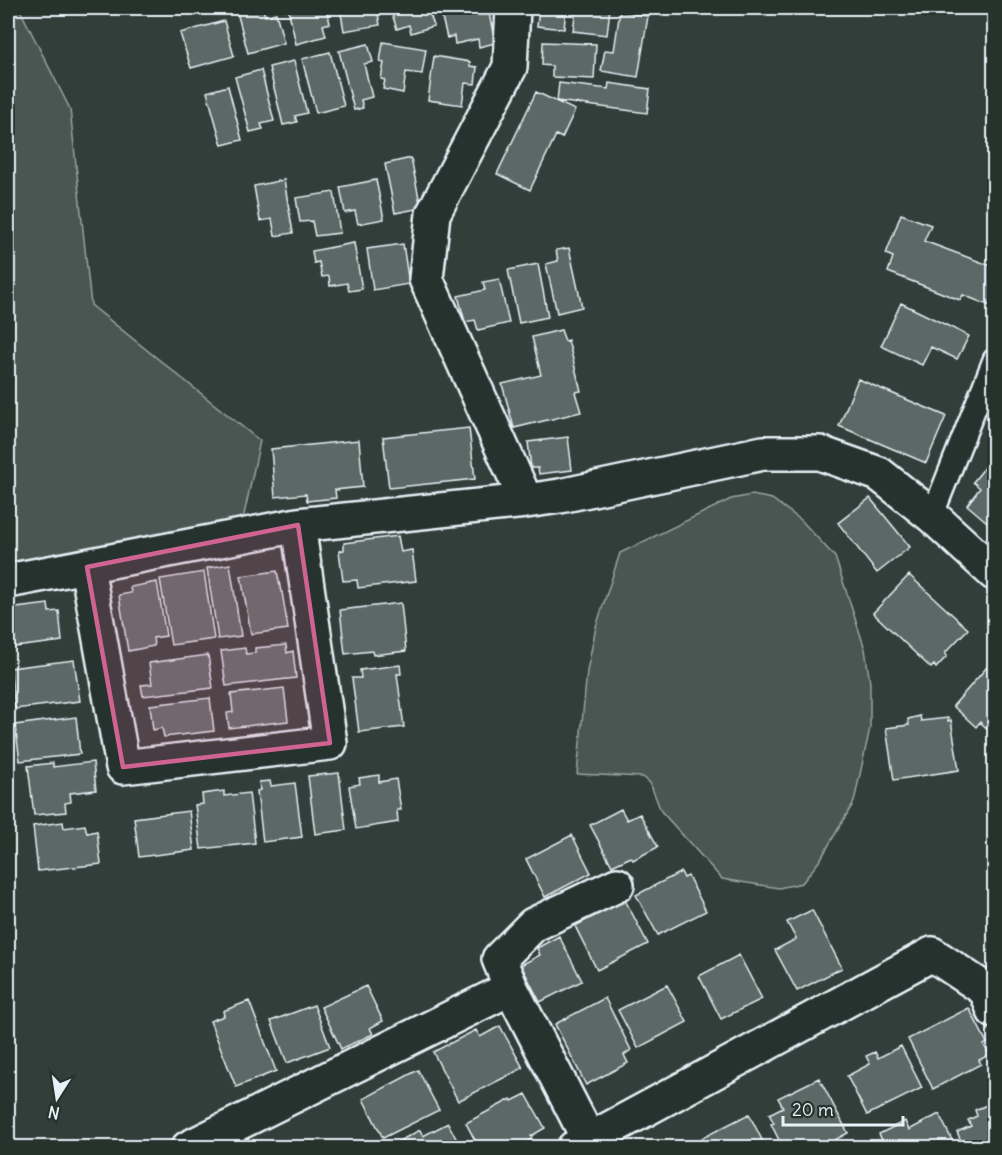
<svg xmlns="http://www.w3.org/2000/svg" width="1002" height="1155" viewBox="0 0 1002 1155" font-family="Delius,sans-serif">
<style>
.green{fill:#495651;stroke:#98a4a4;stroke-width:1.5}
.building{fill:#5c6865;stroke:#e8f1f8;stroke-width:1.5}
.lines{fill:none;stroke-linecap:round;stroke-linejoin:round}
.service-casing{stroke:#e8f1f8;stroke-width:26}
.minor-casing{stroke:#e8f1f8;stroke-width:38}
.service{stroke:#26332d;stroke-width:21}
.minor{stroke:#26332d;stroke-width:33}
.marked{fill:#cf6492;fill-opacity:0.2;stroke:#cf6492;stroke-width:4.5;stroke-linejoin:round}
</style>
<rect width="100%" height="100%" fill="#323e39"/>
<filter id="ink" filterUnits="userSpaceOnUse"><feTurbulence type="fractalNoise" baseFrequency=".0167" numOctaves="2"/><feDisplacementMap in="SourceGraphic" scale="12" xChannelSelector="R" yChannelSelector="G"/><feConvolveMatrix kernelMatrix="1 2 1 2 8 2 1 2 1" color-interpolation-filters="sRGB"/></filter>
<g filter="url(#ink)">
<path class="green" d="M8,8H19L70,109L91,305L260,441L242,524L8,569Z
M752,495L772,499L801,520L835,557L865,649L870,683V728L854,802L820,860L802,883L779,888L722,879L661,811L650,783L643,777L577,774L587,671L596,627L620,553L731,499Z"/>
<path class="building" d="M253,8H263L265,16L276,13L284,43L248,53L237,12Z
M288,8H326L330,23L323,25L326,36L296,44Z
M340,8H377L380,25L344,31Z
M390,8H428L434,26L411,33L409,25L397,29Z
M445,8H488L495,43L479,47L478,39L455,44L454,36L447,38L440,9Z
M539,8H566L564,29L537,26Z
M576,8H610L607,35L573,31Z
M620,11L648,16L638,77L601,71L605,50L614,51Z
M224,21L234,56L191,68L180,33Z
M383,42L426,49L422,74L406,72L403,93L383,89L385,80L381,79L384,63L380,62Z
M543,42L596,44L594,79L552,77V66L542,65Z
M368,44L373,62L364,64L372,97L361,100L363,108L354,110L339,51Z
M330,52L344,106L316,113L302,59Z
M434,56L470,62V66L477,67L475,84L465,83L462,105L428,100Z
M294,61L307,113L295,116L297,122L283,125L269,67Z
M261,70L274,121L261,124L263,129L250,132L235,77Z
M559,83L608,89L609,83L650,89L647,113L557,101Z
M228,86L242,140L222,145L207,92Z
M536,92L575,110L562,138L556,135L530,190L497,174Z
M411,158L421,208L395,213L385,164Z
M284,180L293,233L275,236L272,219L260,221L254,186Z
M376,180L384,219L358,224L355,211L345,213L340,187Z
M334,192L340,233L315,236L312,221L300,222L296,198Z
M901,214L931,225L924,241L994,267V302L993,307L963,295L960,300L888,272L893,257L886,254Z
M354,243L362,289L349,291L347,283L330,286L329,276L322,277L319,262L314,263L312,251Z
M403,244L409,284L373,290L367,249Z
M569,248L582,307L557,313L546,264L558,261L556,250Z
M538,264L548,317L519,323L508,270Z
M499,279L509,323L478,330L475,320L465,322L458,296L485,290L483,282Z
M901,303L969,336L957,359L931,347L922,365L881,346Z
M561,330L565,341L568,340L581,391L575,392L581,412L514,428L502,384L541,375L532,337Z
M858,379L946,416L926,463L839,426Z
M469,428L475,479L389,488L383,437Z
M568,437L572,470L539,474L538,468H531L528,442Z
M359,440L363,487L335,490L336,498L307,501L306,494L275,497L271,449Z
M989,462L994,467V528L967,505L980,488L973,482Z
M870,498L910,547L877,573L838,523Z
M398,536L401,552L412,550L416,581L358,588L357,580L343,581L339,551L344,550V543Z
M230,564L241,636L218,639L207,568Z
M277,571L281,592H282L288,629L251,634L241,576Z
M204,572L214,639L171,645L160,579Z
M909,575L968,629L945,653L947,656L936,668L934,665L931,668L873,613Z
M157,582L166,636L153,638L154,646L128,651L119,595L131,593L130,587Z
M401,603L406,651L373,655L372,651L345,654L340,610Z
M48,604L49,612L59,611L62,641L8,648V609Z
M286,645L287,653L293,651L296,678L226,686L221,651L245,648L246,654L255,653V648Z
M208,655L213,688L143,696L141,685L152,684L149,663Z
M994,659V735L980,722L976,727L953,706Z
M74,660L80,701L15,709L10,668Z
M400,665L401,674H397L404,727L359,732L352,678H361L360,670Z
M284,688L288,721L229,728L227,713L233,712L231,694Z
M210,698L214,731L164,737L162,728L153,730L150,705Z
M920,716L921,721L948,718V721L951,720L959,770L894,780L886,728L909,725L908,719Z
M76,717L80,754L20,761L15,725Z
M93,762L96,790L70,793L71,802L65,803L66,812L34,815L28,766L53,763V767Z
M339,773L346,830L315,834L308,776Z
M379,775V782L396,779L401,810H397L398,822L356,829L349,786L360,784L359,778Z
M270,781L271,786L295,783L302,837L263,842L257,791L260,790L259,782Z
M224,791V796L249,793L255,843L201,849L195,805L203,804L202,794Z
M621,809L627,820L640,814L658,847L633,860L631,857L612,866L590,825Z
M189,811L194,850L139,857L134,818Z
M63,822L64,828L85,825L87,833L97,831L101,864L38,871L33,826Z
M572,835L591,873L545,897L526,859Z
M681,872L684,878L688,876L706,911L658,935L636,895Z
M625,900L648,944L597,970L575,926Z
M812,910L842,968L797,991L775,950L796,939L787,922Z
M559,936L582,981L540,1002L521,965L540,955L537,948Z
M739,955L762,999L721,1019L699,976Z
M667,985L687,1022L638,1048L618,1010Z
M366,986L383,1021L370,1028L373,1034L341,1049L321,1007Z
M605,998L631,1050L624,1055L628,1063L586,1085L555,1024Z
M249,1001L276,1071L236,1087L210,1021L224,1016L223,1011Z
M314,1005L330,1047L287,1063L271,1021Z
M969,1008L987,1043L984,1045L989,1055L979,1060L981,1064L933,1089L908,1039Z
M500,1026L523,1068L458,1101L433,1052L476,1030L480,1037Z
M901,1046L922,1088L867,1115L847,1076L870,1064L866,1056L875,1052L878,1058Z
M418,1070L439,1110L383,1138L363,1099Z
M819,1078L848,1133L820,1148H783L771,1124L774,1123L769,1114L783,1107L778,1098Z
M526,1094L545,1128L531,1136L532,1139L516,1148H479L466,1123L511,1099L512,1101Z
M994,1102V1148H964L957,1132L971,1126L968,1120L977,1116L975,1110Z
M749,1114L766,1148H707L702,1138Z
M939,1114L956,1148H886L879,1134L905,1121L909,1130Z
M448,1123L461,1148H386L420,1130L423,1136Z"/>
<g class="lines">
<g class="service-casing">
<path id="service" d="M932,516L994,360"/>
</g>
<g class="minor-casing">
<path id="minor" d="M513,8L510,67L433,214L426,279L526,501
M87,567L123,767L330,743L298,525
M8,581L298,525L526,501L560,496L763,453H820L879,474L932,516L994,573
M188,1148L511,988
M574,1148L932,954L986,990L994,1011
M593,1148L511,988L499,959L533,925L617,885"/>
</g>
<use href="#service" class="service"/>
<use href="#minor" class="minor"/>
</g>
</g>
<path class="marked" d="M298,525L330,743L123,767L87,567Z"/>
<rect width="1002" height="1155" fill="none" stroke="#26332d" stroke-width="30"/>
<rect x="15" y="15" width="972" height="1125" fill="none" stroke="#e8f1f8" stroke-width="2" filter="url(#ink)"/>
<g transform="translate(57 1098) rotate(192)" stroke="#26332d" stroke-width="4.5" paint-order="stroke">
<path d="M0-4.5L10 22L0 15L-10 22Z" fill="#e8f1f8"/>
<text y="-9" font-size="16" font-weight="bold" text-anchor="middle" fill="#e8f1f8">N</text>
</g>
<path d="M783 1116v9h120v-9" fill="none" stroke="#e8f1f8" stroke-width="3"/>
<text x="792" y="1116" font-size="18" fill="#e8f1f8" stroke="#26332d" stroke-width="4.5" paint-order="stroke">20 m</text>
</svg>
